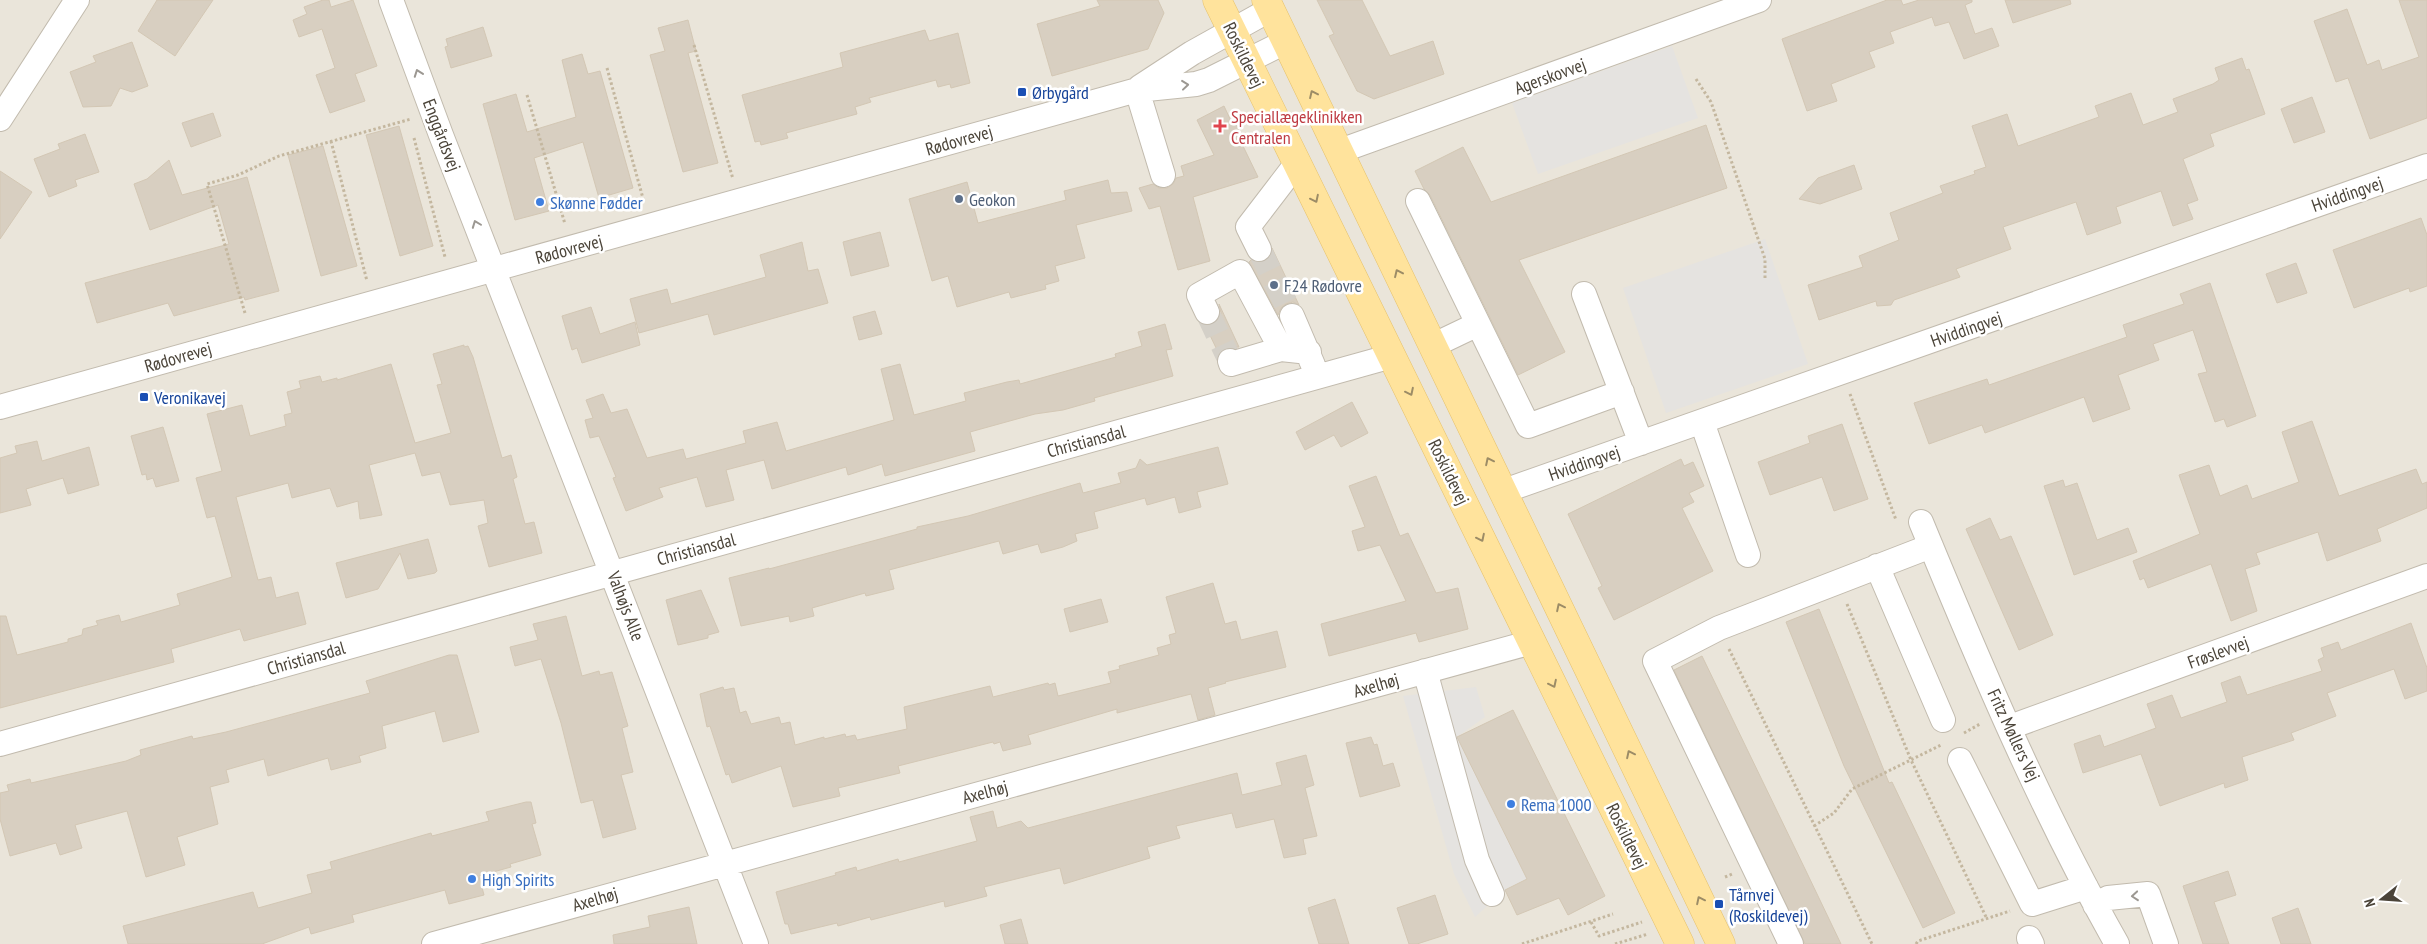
<svg xmlns="http://www.w3.org/2000/svg" width="2427" height="944" viewBox="0 0 2427 944" font-family="'PT Sans Narrow',sans-serif">
<style>
.residential{fill:#eae5da}
.parking{fill:#e5e3e0}
.building{fill:#d8cfc1;stroke:#d3c7b4}
.lines{fill:none;stroke-linecap:round;stroke-linejoin:round}
.minor-tunnel{stroke:#d4d0c8;stroke-width:24;stroke-dasharray:24 12;stroke-linecap:butt}
.minor-casing{stroke:#c2bbae;stroke-width:26}
.major-casing{stroke:#e6c16a;stroke-width:29}
.path{stroke:#c4b79f;stroke-width:3;stroke-dasharray:2.5 2.5;stroke-linecap:butt}
.minor{stroke:#fff;stroke-width:24}
.major{stroke:#ffe39c;stroke-width:28}
.oneway{stroke:#9c9892}
.oneway2{stroke:#9c8c66}
.transit-dot{fill:#1a4fb4;stroke:#fff;stroke-width:2}
.health-dot{fill:#e0444e;stroke:#fff;stroke-width:2}
.service-dot{fill:#5c6f8a;stroke:#fff;stroke-width:2}
.shop-dot{fill:#3f7fe0;stroke:#fff;stroke-width:2}
.labels{text-anchor:middle;dominant-baseline:central;stroke-width:5;stroke-linejoin:round;paint-order:stroke}
.street-label{font-size:18px;fill:#4b4439;stroke:#fff}
.transit-label{font-size:18px;fill:#164399;stroke:#fff;text-anchor:start}
.health-label{font-size:18px;fill:#be3a42;stroke:#fff;text-anchor:start}
.service-label{font-size:18px;fill:#4e5e75;stroke:#fff;text-anchor:start}
.shop-label{font-size:18px;fill:#366cbe;stroke:#fff;text-anchor:start}
</style>
<rect width="100%" height="100%" fill="#f6f3ec"/>
<path class="residential" d="M0,0H2427V944H0Z"/>
<path class="parking" d="M1672,46L1698,118L1538,174L1512,103Z
M1765,239L1808,364L1666,413L1623,288Z
M1476,687L1485,717L1457,737L1527,879L1505,890L1475,917L1454,874L1403,696Z"/>
<path class="building" d="M157,0H213L175,56L138,31Z
M323,0H329L331,7L353,0L377,66L355,74L365,101L330,113L316,75L335,68L322,29L299,37L293,20L307,14L304,7Z
M1097,0H1158L1164,13L1148,49L1052,76L1037,24L1100,6Z
M1317,0H1362L1390,56L1433,41L1444,74L1374,99L1357,91L1329,36L1334,34Z
M1887,0H1901L1903,5L1919,0H1972V2L1965,5L1975,34L1992,28L1999,46L1964,59L1949,22L1935,26L1932,17L1890,32L1894,43L1869,52L1875,67L1831,84L1837,101L1807,111L1782,39Z
M2005,0H2070L2071,4L2013,23Z
M2399,0H2427V118L2370,139L2348,78L2336,82L2314,21L2347,9L2367,65L2379,60L2382,70L2419,57Z
M688,20L696,51L688,53L718,163L683,172L650,55L665,51L658,28Z
M483,27L492,56L451,68L445,47L448,46L446,39Z
M925,30L929,41L958,33L970,83L951,88L950,84L938,87L936,80L869,98L871,102L855,107L857,114L786,133L788,138L761,145L760,141L755,142L742,95L843,67L840,53Z
M132,42L148,86L132,92L120,88L111,106L83,107L70,72L96,62L93,56Z
M582,54L588,74L600,71L633,188L599,198L583,142L534,158L549,211L515,220L483,104L516,94L527,132L576,117L562,60Z
M2242,58L2246,70L2249,69L2265,114L2210,134L2214,146L2183,159L2198,200L2187,204L2193,219L2173,226L2161,191L2116,207L2121,223L2087,235L2076,202L2003,227L2011,249L1956,269L1960,277L1894,300L1891,305L1877,306L1876,301L1819,320L1808,285L1863,267L1859,256L1899,240L1890,213L1943,193L1940,186L1975,174L1974,171L1986,167L1972,126L2007,114L2018,146L2099,117L2095,106L2131,93L2143,125L2178,112L2173,99L2213,84L2219,80L2215,68Z
M2312,97L2325,132L2294,143L2281,109Z
M1224,106L1231,121L1234,120L1246,144L1243,146L1258,177L1193,197L1210,261L1178,270L1160,206L1149,209L1139,188L1153,184L1159,188H1167L1173,184L1176,178L1184,176L1181,166L1214,155L1197,120Z
M213,113L221,136L191,147L182,123Z
M1706,125L1727,188L1519,260L1565,352L1518,375L1430,195L1424,189L1415,171L1463,147L1491,202Z
M399,126L433,246L400,256L366,135Z
M85,134L99,172L75,180L77,186L49,197L34,159L60,149L58,144Z
M323,146L357,266L321,276L288,155Z
M169,160L182,195L247,177L279,291L245,300L244,297L174,316L168,303L97,323L85,283L229,244L218,205L150,230L134,184L147,179Z
M1854,165L1862,189L1820,204L1799,199L1818,178Z
M0,171L32,192L0,239Z
M1108,180L1111,193L1127,192L1132,211L1076,225L1085,258L1055,266L1059,281L1045,285L1046,289L1011,298L1009,292L957,307L948,276L932,281L909,199L967,182L978,223L1066,200L1064,191Z
M2421,218L2427,235V286L2410,292L2409,288L2354,308L2333,250Z
M880,232L889,266L851,276L843,242Z
M802,242L808,271L818,269L828,303L714,335L708,314L639,333L630,299L667,289L671,304L766,277L760,255Z
M1272,248L1299,305L1293,302L1286,304L1281,308L1278,315L1249,262L1251,260L1258,263L1266,261L1271,256Z
M2296,263L2307,293L2277,303L2266,274Z
M2210,283L2256,416L2227,427L2224,419L2215,422L2198,374L2207,372L2193,330L2153,344L2159,360L2118,375L2130,409L2093,422L2084,397L1985,433L1982,425L1929,444L1914,403L1987,379L1989,385L2127,337L2123,325L2184,304L2180,294Z
M1219,304L1239,347L1226,348L1219,354L1205,325H1212L1219,319L1221,313Z
M591,307L600,334L635,322L640,345L582,363L577,348L572,350L562,316Z
M875,311L882,334L859,340L853,317Z
M1165,324L1172,349L1166,350L1173,376L1094,398L1095,401L1063,410L1035,414L970,432L975,451L885,476L882,464L848,475L846,467L772,489L764,460L726,470L734,500L706,507L697,477L659,488L663,497L626,511L613,478L616,477L599,436L590,438L585,420L593,418L586,400L603,394L611,413L627,409L647,458L683,449L686,459L746,443L743,431L777,422L786,451L894,420L881,369L900,364L914,415L966,401L964,393L1007,382L1019,380L1020,384L1116,357L1115,354L1142,346L1138,332Z
M464,345V347L468,346L473,357L502,458L511,455L517,477L513,479L525,524L534,522L542,553L489,567L478,526L488,523L484,500L450,505L440,472L422,476L415,453L369,465L382,515L360,519L358,501L337,507L330,488L292,498L288,483L236,497L258,580L271,577L276,598L298,592L306,624L244,641L240,629L171,649L174,662L0,708V616H6L17,655L68,642V639L82,635L83,629L98,625L96,621L119,615L121,622L180,605L177,594L232,577L215,516L207,518L196,478L222,471L207,414L242,405L250,436L286,426L284,415L292,413L287,392L301,388L299,381L320,376L322,382L337,378V380L391,364L415,443L451,433L437,385L442,384L433,354Z
M1352,402L1368,433L1341,447L1334,435L1305,450L1296,432Z
M2312,421L2339,496L2416,469L2422,484L2427,482V508L2377,529L2381,541L2327,561L2318,532L2256,553L2260,564L2245,569L2257,611L2231,621L2211,564L2148,588L2144,578L2140,580L2133,561L2200,534L2179,475L2209,465L2220,496L2247,485L2252,499L2299,482L2282,432Z
M1842,424L1868,499L1834,511L1822,477L1770,495L1758,462L1810,443L1808,436Z
M163,427L179,481L156,487L153,478L147,480L146,474L142,475L131,436Z
M37,441L42,461L89,447L99,485L68,494L63,478L26,489L31,505L0,513V458L17,453L15,446Z
M1218,447L1228,484L1197,492L1201,507L1179,513L1175,497L1147,505L1145,498L1094,512L1098,528L1075,534L1077,541L1063,547L1041,553L1038,544L1003,554L999,541L889,570L894,589L866,596L865,593L812,608L814,616L790,622L789,616L741,626L729,578L769,568V569L917,529V527L968,516L1080,483L1083,493L1121,483L1118,473L1136,468L1140,459L1147,465Z
M1681,459L1684,466L1693,462L1704,486L1689,493L1694,502L1682,508L1713,571L1614,620L1598,588L1602,586L1568,514Z
M1376,476L1400,536L1408,533L1436,593L1458,588L1468,629L1419,642L1416,633L1329,656L1321,624L1406,601L1380,545L1358,551L1352,531L1365,527L1349,486Z
M2063,480L2065,487L2077,483L2097,540L2128,528L2137,552L2074,575L2044,486Z
M1990,518L2000,540L2011,536L2053,635L2019,650L1966,529Z
M428,539L437,571L435,573L408,579L400,553L378,589L346,598L336,563Z
M1213,583L1225,624L1236,621L1241,640L1277,631L1286,667L1225,682L1226,683L1208,688L1215,715L1198,720L1191,694L1117,713V709L1028,735L1031,744L1003,751L1000,742L994,744L993,742L898,766L900,773L838,788L840,796L793,807L781,766L732,783L729,774L726,775L710,726L707,727L700,694L723,687L724,690L734,688L740,713L746,711L751,724L779,717L781,724L790,722L795,745L824,737V739L845,734L846,737L855,735L857,740L907,729L904,707L990,686L993,697L1048,683L1049,685L1055,683L1058,696L1111,683L1108,672L1120,669L1119,666L1159,655L1157,648L1171,644L1169,635L1176,633L1166,597Z
M701,590L719,632L708,635V638L678,645L666,600Z
M1101,599L1108,622L1070,632L1064,609Z
M1819,609L1889,783L1892,782L1955,913L1923,928L1844,766L1786,622Z
M566,616L582,676L599,671L600,675L612,672L628,726L622,728L633,772L621,775L636,829L603,838L593,800L581,803L561,723L541,659L515,666L510,647L538,640L533,624Z
M2411,623L2427,668V691L2405,699L2394,669L2327,693L2336,716L2291,733L2294,740L2242,757L2248,780L2225,788L2224,783L2160,806L2141,754L2083,773L2074,744L2100,735L2104,747L2156,728L2147,704L2172,695L2181,718L2227,702L2221,683L2240,676L2247,695L2322,671L2318,660L2324,657L2321,648L2338,642L2341,650Z
M449,655H457L479,732L443,742L435,711L382,726L386,748L359,756L361,762L331,770L328,758L268,776L264,759L226,770L229,782L210,787L218,824L177,837L185,865L146,877L127,811L75,825L82,848L60,855L56,843L10,856L0,819V793L9,791L7,785L30,779L31,783L126,761L141,755L140,750L192,736L193,739L226,732L370,693L366,681Z
M1702,656L1806,871L1841,944H1805L1674,670Z
M1513,710L1605,896L1568,915L1559,898L1517,915L1505,890L1527,879L1457,737Z
M1371,737L1374,745L1377,744L1383,766L1393,763L1400,786L1360,797L1346,743Z
M1306,755L1314,785L1305,788L1317,836L1303,839L1306,854L1284,858L1274,819L1236,828L1232,813L1176,826L1180,838L1147,847L1150,858L1064,884L1060,868L984,887L987,896L945,907L944,901L871,920L870,917L838,926L837,923L791,934L788,924H785L776,892L836,875L835,873L856,867L857,871L898,859L899,862L977,841L970,817L993,811L997,828L1021,821L1028,828L1237,773L1242,795L1282,785L1276,763Z
M526,802H531L536,823L532,824L541,855L510,864L511,867L479,876L484,895L449,904L445,890L352,915L354,922L311,934L309,927L262,944H128L123,926L253,892L258,908L312,893L307,875L332,869L330,862L431,833L432,836L489,821L486,812Z
M2228,871L2236,895L2214,902L2229,944H2203L2183,886Z
M1435,895L1448,934L1417,944H1409L1397,908Z
M1335,899L1349,944H1319L1308,908Z
M689,907L697,944H614L613,935L650,927L648,916Z
M2298,908L2311,944H2281L2272,918Z
M1021,919L1028,944H1005L1000,925Z"/>
<g class="lines">
<path class="minor-tunnel" d="M1259,249L1292,316
M1207,312L1230,361"/>
<g class="minor-casing">
<path id="minor" d="M391,0L441,135L756,944
M1140,87L1192,53L1271,9
M1137,90L1163,175
M0,119L77,0
M1340,151L1759,0
M1418,201L1528,426L1622,392
M1259,249L1248,227L1297,163
M1584,294L1641,443
M1207,312L1199,295L1240,272L1281,349L1309,352
M1292,316L1313,365
M1432,346L1478,324
M1230,361L1231,364L1281,349
M0,407L1137,90L1196,84L1209,80L1287,41
M1702,422L1748,555
M1504,491L2427,166
M1921,522C1980,665 2041,810 2117,944
M1877,566L1943,720
M1425,671L1477,860L1492,894
M2010,727L2427,576
M0,744L1392,356
M1960,760L2032,904L2086,887
M2095,905L2108,898L2148,894L2166,944
M2029,938L2032,944
M434,944L1532,642
M1791,944L1655,661L1719,628L1931,546"/>
</g>
<g class="major-casing">
<path id="major" d="M1217,0L1680,944
M1266,0L1721,944"/>
</g>
<path class="path" d="M694,45L733,179
M607,68L644,202
M1696,79L1711,102L1765,259V279
M527,95L565,224
M414,138L445,257
M331,141L367,281
M245,313L207,184L238,175L279,156L411,119
M1850,394L1896,520
M1847,604L1911,760L1987,919
M1729,649L1872,944
M1964,733L1980,724
M1814,826L1834,813L1852,789L1941,745
M1725,877L1732,874
M1591,922L1599,936L1642,922
M1522,944L1613,914
M1615,944L1648,934
M1916,944L1918,941L2010,911"/>
<use href="#minor" class="minor"/>
<use href="#major" class="major"/>
</g>
<defs><path id="oneway-chevron" d="M-2-3.5L2.5 0L-2 3.5" fill="none" stroke-width="1.6" stroke-linecap="round" stroke-linejoin="round" transform="scale(1.25)"/></defs>
<g class="oneway">
<use href="#oneway-chevron" transform="translate(418 73) rotate(-110)"/>
<use href="#oneway-chevron" transform="translate(1185 85) rotate(-6)"/>
<use href="#oneway-chevron" transform="translate(476 224) rotate(-111)"/>
<use href="#oneway-chevron" transform="translate(2135 896) rotate(175)"/>
</g>
<g class="oneway2">
<use href="#oneway-chevron" transform="translate(1313 94) rotate(-115)"/>
<use href="#oneway-chevron" transform="translate(1315 199) rotate(64)"/>
<use href="#oneway-chevron" transform="translate(1398 273) rotate(-115)"/>
<use href="#oneway-chevron" transform="translate(1410 392) rotate(64)"/>
<use href="#oneway-chevron" transform="translate(1489 461) rotate(-116)"/>
<use href="#oneway-chevron" transform="translate(1481 538) rotate(64)"/>
<use href="#oneway-chevron" transform="translate(1560 607) rotate(-116)"/>
<use href="#oneway-chevron" transform="translate(1553 684) rotate(64)"/>
<use href="#oneway-chevron" transform="translate(1630 754) rotate(-116)"/>
<use href="#oneway-chevron" transform="translate(1700 900) rotate(-116)"/>
</g>
<g class="transit-dot">
<rect x="1017" y="87" width="10" height="10" rx="2.5"/>
<rect x="139" y="392" width="10" height="10" rx="2.5"/>
<rect x="1714" y="899" width="10" height="10" rx="2.5"/>
</g>
<path class="health-dot" d="M1217.5 118.5h5v5h5v5h-5v5h-5v-5h-5v-5h5z"/>
<g class="service-dot">
<circle cx="959" cy="199" r="5"/>
<circle cx="1274" cy="285" r="5"/>
</g>
<g class="shop-dot">
<circle cx="540" cy="202" r="5"/>
<circle cx="1511" cy="804" r="5"/>
<circle cx="472" cy="879" r="5"/>
</g>
<g class="labels">
<g class="street-label">
<text transform="translate(1244 55) rotate(64)">Roskildevej</text>
<text transform="translate(1550 76) rotate(-20)">Agerskovvej</text>
<text transform="translate(442 135) rotate(69)">Enggårdsvej</text>
<text transform="translate(959 140) rotate(-16)">Rødovrevej</text>
<text transform="translate(2347 194) rotate(-19)">Hviddingvej</text>
<text transform="translate(569 249) rotate(-15)">Rødovrevej</text>
<text transform="translate(1966 329) rotate(-19)">Hviddingvej</text>
<text transform="translate(178 357) rotate(-16)">Rødovrevej</text>
<text transform="translate(1086 441) rotate(-15)">Christiansdal</text>
<text transform="translate(1584 463) rotate(-19)">Hviddingvej</text>
<text transform="translate(1449 472) rotate(64)">Roskildevej</text>
<text transform="translate(696 549) rotate(-15)">Christiansdal</text>
<text transform="translate(626 606) rotate(69)">Valhøjs Alle</text>
<text transform="translate(2218 652) rotate(-20)">Frøslevvej</text>
<text transform="translate(306 658) rotate(-16)">Christiansdal</text>
<text transform="translate(1376 685) rotate(-16)">Axelhøj</text>
<text transform="translate(2014 735) rotate(65)">Fritz Møllers Vej</text>
<text transform="translate(985 792) rotate(-15)">Axelhøj</text>
<text transform="translate(1627 836) rotate(64)">Roskildevej</text>
<text transform="translate(595 899) rotate(-16)">Axelhøj</text>
</g>
<g class="transit-label">
<text x="1032" y="92">Ørbygård</text>
<text x="154" y="397">Veronikavej</text>
<text x="1729" y="894">Tårnvej<tspan x="1729" dy="21">(Roskildevej)</tspan></text>
</g>
<g class="health-label">
<text x="1231" y="116">Speciallægeklinikken<tspan x="1231" dy="21">Centralen</tspan></text>
</g>
<g class="service-label">
<text x="969" y="199">Geokon</text>
<text x="1284" y="285">F24 Rødovre</text>
</g>
<g class="shop-label">
<text x="550" y="202">Skønne Fødder</text>
<text x="1521" y="804">Rema 1000</text>
<text x="482" y="879">High Spirits</text>
</g>
</g>
<g transform="translate(2382 899) rotate(253)" stroke="#ffffff" stroke-width="4" paint-order="stroke">
<path d="M0-4L9 19L0 12L-9 19Z" fill="#4b4439"/>
<text y="-8" font-size="14" font-weight="bold" text-anchor="middle" fill="#4b4439">N</text>
</g>
</svg>
